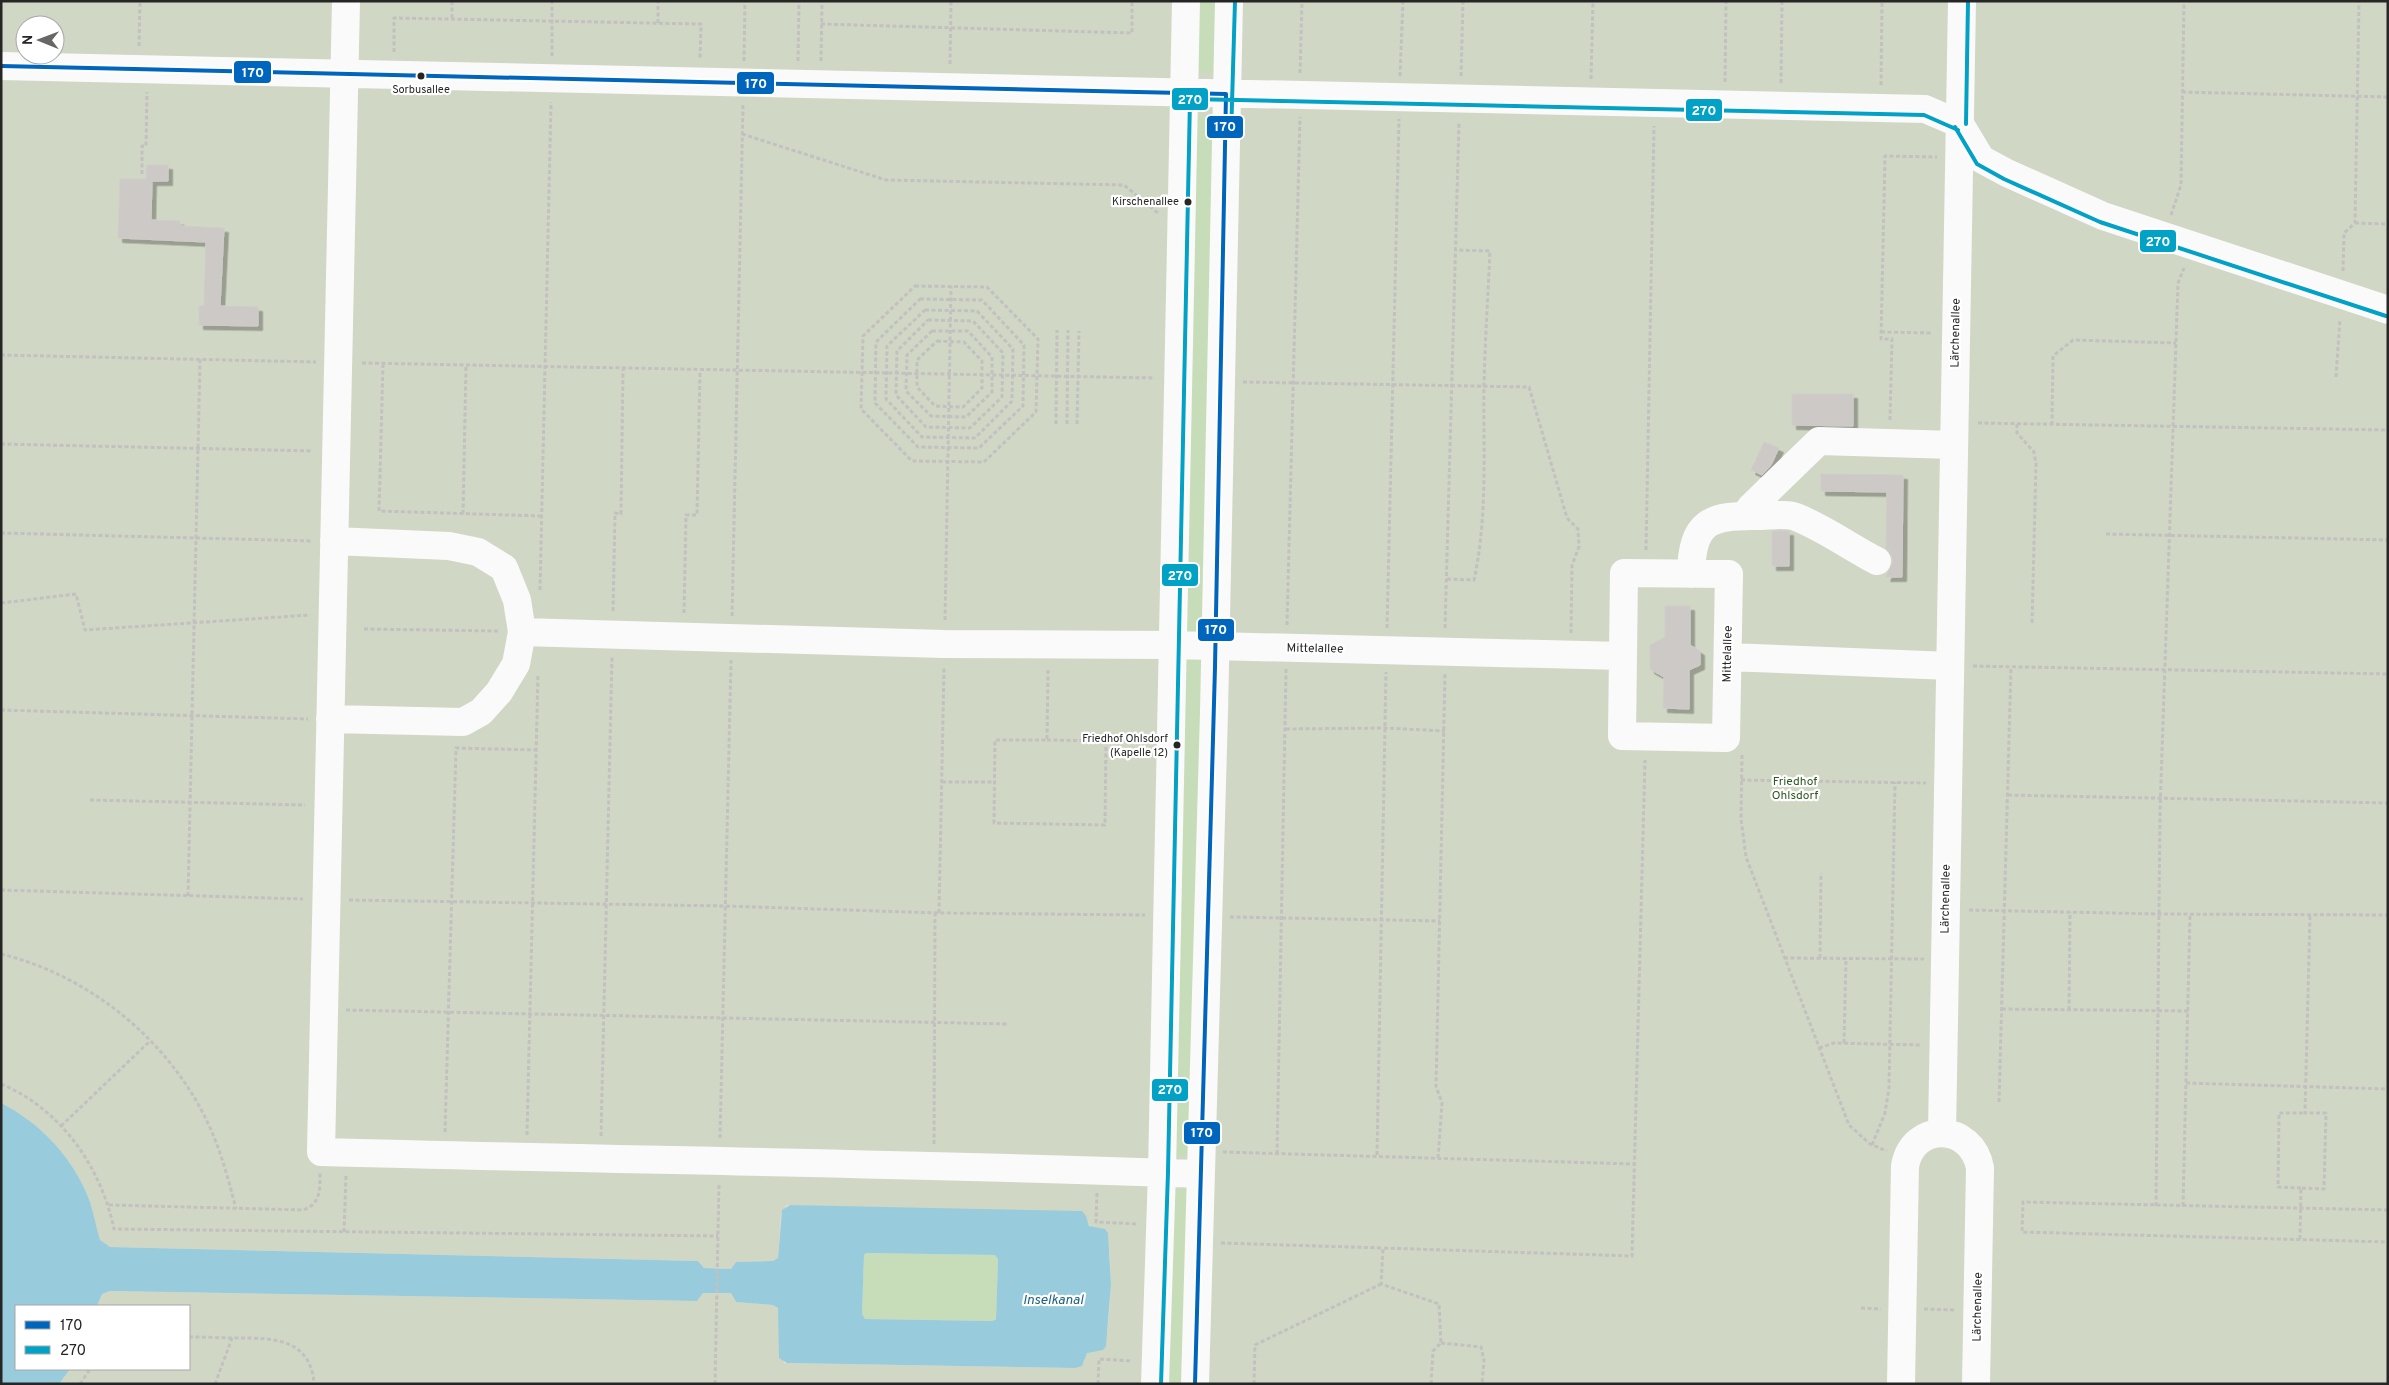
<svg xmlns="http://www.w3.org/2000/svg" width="2389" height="1385" viewBox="0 0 2389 1385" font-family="Overpass,sans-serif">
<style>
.green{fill:#c7dcb9}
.cemetery{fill:#d1d7c5;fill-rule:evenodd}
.water{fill:#98ccdd;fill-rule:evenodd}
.building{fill:#ccc9c6;stroke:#cfcdc9;filter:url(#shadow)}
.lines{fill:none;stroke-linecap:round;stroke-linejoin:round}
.path{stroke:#c2c1c0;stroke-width:3;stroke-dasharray:4 2.5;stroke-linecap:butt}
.minor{stroke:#fbfafa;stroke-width:28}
.bus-1-casing{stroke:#fff;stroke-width:8}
.bus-2-casing{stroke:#fff;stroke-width:8}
.bus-1{stroke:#0065bd;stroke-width:4}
.bus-2{stroke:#02a2c6;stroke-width:4}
.bus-dot{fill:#262626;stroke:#fff;stroke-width:2}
.labels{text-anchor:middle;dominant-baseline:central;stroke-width:4.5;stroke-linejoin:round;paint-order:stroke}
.bus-label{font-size:11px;fill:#262626;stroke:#fff;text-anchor:end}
.street-label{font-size:12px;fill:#262626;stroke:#fff}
.park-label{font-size:12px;fill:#2d5921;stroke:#fff}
.water-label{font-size:14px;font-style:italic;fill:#1c6185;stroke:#fff}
.line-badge{stroke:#fff;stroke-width:2}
.badge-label{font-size:14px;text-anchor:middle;font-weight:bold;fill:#fff}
</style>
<defs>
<filter id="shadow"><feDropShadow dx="4.5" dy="4.5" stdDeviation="0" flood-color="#0004"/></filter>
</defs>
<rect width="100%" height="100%" fill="#e4e1dc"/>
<path class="green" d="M1194,1H1218L1217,72H1193Z
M1192,117H1216L1204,637L1180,636Z
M1181,659H1204L1193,1156H1169Z
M1171,1189H1194L1189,1384H1170L1168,1376Z
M866,1253L995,1255L998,1259L996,1318L992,1321L865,1319L862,1314L864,1255Z"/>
<path class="cemetery" d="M1,1H1194L1193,72H1216L1218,1H2388V1384H1189L1193,1189H1171L1168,1376L1170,1384H59L70,1369H189V1306H97L102,1294L110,1291L697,1301L703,1293H731L736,1302L773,1305L778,1308L784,1363L1075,1368L1084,1362L1085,1356L1089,1351L1101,1350L1105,1347C1111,1309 1113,1270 1107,1232C1097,1225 1088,1232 1086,1216L787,1205L781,1214L778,1258L773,1261L736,1262L731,1269L704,1268L698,1261L110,1247L102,1243C95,1233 94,1215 90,1203C75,1160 41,1123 1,1103ZM25,25H55V55H25ZM1193,117H1216L1204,637L1180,636ZM1181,659H1204L1193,1156H1170Z"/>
<path class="water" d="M1,1103C41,1123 75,1160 90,1202C94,1215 96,1227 100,1240L110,1247L698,1261L704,1268L731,1269L736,1262L773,1261L778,1258L782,1210L790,1205L1082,1211L1086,1216L1089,1226L1105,1229L1108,1233L1111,1284L1106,1346L1103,1350L1087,1353L1082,1366L1075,1368L787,1363L779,1358L778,1308L773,1305L736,1302L731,1293H703L697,1301L110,1291L102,1294L97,1306H16V1369H70L59,1384H1ZM866,1253L995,1255L998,1259L996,1319L992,1321L865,1319L862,1314L864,1255Z"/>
<path class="building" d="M147,165H168V181H152L151,220L180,221V226L224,228L220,306L258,307V326L199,325V306H204L206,242L118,238L120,179H146Z
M1792,394H1853V426L1792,425Z
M1764,442L1779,448L1771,465L1762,475L1751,470Z
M1821,474L1903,475L1902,577H1886L1893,561L1891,553L1886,549L1887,492L1821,491Z
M1772,531H1789V566H1772Z
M1665,606H1690V645L1700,651V665L1689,670V709L1663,708L1664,677L1650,669V645L1665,637Z"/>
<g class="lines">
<path class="path" d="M452,1V18
M658,23V1
M821,24L1132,33V1
M139,46L140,1
M394,52V18L701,24L700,58
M552,56V1
M744,61L745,1
M798,61L799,1
M821,61L822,1
M950,64L951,1
M1300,73L1302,1
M1400,76L1403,1
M1461,76L1463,1
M1591,79L1593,1
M1725,82L1726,1
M1781,83L1782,1
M1881,85L1882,1
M2182,92L2388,97
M742,134L886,180L1124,185L1158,213
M142,174V146H146L147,92
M2171,215L2181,185L2184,1
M2355,223L2388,224
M2343,271L2344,233L2355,223L2359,1
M915,286L987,287L1038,339L1036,412L984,462L912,461L861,409L863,336Z
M920,299L982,300L1024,345L1023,406L979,448L918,447L875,403L876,342Z
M925,310L977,311L1013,349L1012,401L975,438L922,437L886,399L887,346Z
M928,320L973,321L1003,353L1002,397L970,428L926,427L896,395L897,351Z
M932,331H968L992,357V392L966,417L931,416L906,391L907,355Z
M1881,332L1933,333
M937,341L964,342L982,361V388L963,407L935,406L917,387V360Z
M1,355L316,362
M362,363L1155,378
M383,364L379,511L541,516
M2336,377L2340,319
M1243,382L1529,387L1567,518L1578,529L1579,547L1572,565L1571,633
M1890,420L1892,339H1881L1885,156L1937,157
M1978,423L2388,430
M1056,424L1057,330
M1067,424L1068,330
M1077,424L1079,331
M2017,424V433L2034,452L2036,464L2032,625
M2052,425L2053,356L2073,340L2176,343
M1,444L313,451
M463,514L466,366
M1,533L313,541
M2106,534L2388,540
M1646,550L1654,126
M1447,579L1474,580C1488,515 1483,451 1484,385C1485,340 1488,296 1490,251L1455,250
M540,590L551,102
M1,603L76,594L85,630L310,615
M613,611L615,513L621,514L623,369
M684,613L686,515H697L700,371
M732,616L743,105
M945,620L951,286
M1287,625L1300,117
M1387,628L1399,119
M1445,628L1459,122
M364,629L499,631
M1973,666L2388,674
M1,710L308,719
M1286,729L1385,728L1445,731
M1047,740L1106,741L1105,825L994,823L995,740H1047L1048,668
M1742,755L1741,819L1746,857L1849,1125L1870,1144L1887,1151
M1741,780L1926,783
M942,782H994
M2008,795L2388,803
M90,800L305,805
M1,890L303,899
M188,896L200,359
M349,900L725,906L939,913L1145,915
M1969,910L2159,914L2388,915
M939,913L944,667
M1230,917L1440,921
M1,954C88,975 166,1038 206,1119C220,1148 228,1177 236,1209
M1784,958L1924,959
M1820,958L1821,873
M2002,1009L2188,1011
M346,1010L1008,1024
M2069,1010L2070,912
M1844,1043L1846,958
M1819,1048L1834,1043L1920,1045
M2186,1083L2388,1089
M1,1084C61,1109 101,1167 114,1229L718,1236
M1999,1102L2011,667
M61,1126L150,1041
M445,1132L456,748L536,750
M527,1135L538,674
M601,1136L612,657
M720,1138L731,660
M934,1144L935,913
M1872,1145L1885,1113L1889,1088L1895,782
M1223,1152L1634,1164
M1277,1154L1286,669
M1377,1155L1386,672
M1438,1158L1442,1103L1436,1086L1445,674
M2301,1188L2278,1187L2279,1113H2305
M1097,1193L1096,1222L1138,1224
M109,1205L303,1210C321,1204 320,1189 320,1173
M2156,1206L2160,811L2178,283L2184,268
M2183,1206L2190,914
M2388,1210L2023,1202L2022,1232L2388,1242
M344,1232L346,1175
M2300,1239L2301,1188L2324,1189L2326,1113H2305L2310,915
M1221,1243L1383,1248
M1861,1308L1881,1309
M1924,1309L1956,1310
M189,1337C205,1337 222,1338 239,1338C274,1338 311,1339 314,1384
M1441,1343L1481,1347L1484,1360L1482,1384
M80,1384L90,1369
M215,1384L232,1338
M715,1384L719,1184
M1098,1384L1099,1359L1132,1361
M1254,1384L1255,1345L1381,1284
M1431,1384L1433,1351L1441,1343L1439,1304L1381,1284L1383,1248L1632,1256L1645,760"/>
<path class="minor" d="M346,1L321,1152C614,1160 908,1163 1201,1174
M1,66L1925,109L1960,124
M1960,124L1981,159L2007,173L2103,216L2388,310
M1749,516L1750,508L1819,441L1954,445
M1624,573L1729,574L1726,738L1622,736Z
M1691,574C1692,521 1710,515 1758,516C1769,516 1786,513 1796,517C1824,528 1850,547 1877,561
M522,632L944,644L1173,645L1623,656
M1728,657L1950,666
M330,719L463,722L481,712L499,692L516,664L522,632L517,600L504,568L478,552L449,546L334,541
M1942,1133L1962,1
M1155,1384L1162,1172L1186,1
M1195,1384L1214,712L1229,1
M1901,1384L1905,1166C1913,1121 1972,1123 1980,1168L1976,1384"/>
<g class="bus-1-casing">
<path id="bus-1" d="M1,66L1226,94L1215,667L1195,1384"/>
</g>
<g class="bus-2-casing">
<path id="bus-2" d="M1966,124L1968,1
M1955,127L1977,164L2004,179L2100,222L2386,316
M1231,137L1235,1
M1161,1384L1168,1172L1190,99L1924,115L1958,130"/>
</g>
<use href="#bus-1" class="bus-1"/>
<use href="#bus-2" class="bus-2"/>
</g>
<g class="bus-dot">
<circle cx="421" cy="76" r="4.5"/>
<circle cx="1188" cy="202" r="4.5"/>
<circle cx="1177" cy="745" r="4.5"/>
</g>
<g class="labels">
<g class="bus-label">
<text x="421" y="90" text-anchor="middle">Sorbusallee</text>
<text x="1179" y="202">Kirschenallee</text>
<text x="1168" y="739">Friedhof Ohlsdorf<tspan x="1168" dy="14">(Kapelle 12)</tspan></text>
</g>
<g class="street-label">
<text transform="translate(1956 333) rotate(-89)">Lärchenallee</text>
<text transform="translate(1315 649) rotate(1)">Mittelallee</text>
<text transform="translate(1728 654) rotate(-89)">Mittelallee</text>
<text transform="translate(1946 899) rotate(-89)">Lärchenallee</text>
<text transform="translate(1978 1307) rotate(-89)">Lärchenallee</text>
</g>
<g class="park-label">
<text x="1795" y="782">Friedhof<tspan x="1795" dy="14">Ohlsdorf</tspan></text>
</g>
<g class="water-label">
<text x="1053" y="1300">Inselkanal</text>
</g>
</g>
<g class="line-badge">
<rect x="233" y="60" width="39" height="24" rx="5" fill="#0065bd"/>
<rect x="736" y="71" width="39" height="24" rx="5" fill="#0065bd"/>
<rect x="1171" y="87" width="38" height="24" rx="5" fill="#02a2c6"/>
<rect x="1685" y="98" width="38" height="24" rx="5" fill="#02a2c6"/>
<rect x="1206" y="115" width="38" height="24" rx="5" fill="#0065bd"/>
<rect x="2139" y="229" width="38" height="24" rx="5" fill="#02a2c6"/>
<rect x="1161" y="563" width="38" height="24" rx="5" fill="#02a2c6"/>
<rect x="1197" y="618" width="38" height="24" rx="5" fill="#0065bd"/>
<rect x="1151" y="1078" width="38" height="24" rx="5" fill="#02a2c6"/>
<rect x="1183" y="1121" width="38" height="24" rx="5" fill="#0065bd"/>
</g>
<g class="badge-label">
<text x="253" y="77">170</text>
<text x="756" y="88">170</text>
<text x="1190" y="104">270</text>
<text x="1704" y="115">270</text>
<text x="1225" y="131">170</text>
<text x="2158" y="246">270</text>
<text x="1180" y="580">270</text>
<text x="1216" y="634">170</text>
<text x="1170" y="1094">270</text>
<text x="1202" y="1137">170</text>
</g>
<rect width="2389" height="1385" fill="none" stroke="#262626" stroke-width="5"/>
<rect x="15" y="1305" width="175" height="65" fill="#ffffff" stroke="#a8a8a8"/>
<rect x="25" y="1321" width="25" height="8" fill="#0065bd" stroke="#a8a8a8"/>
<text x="60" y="1330" font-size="15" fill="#262626">170</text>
<rect x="25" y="1346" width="25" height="8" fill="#02a2c6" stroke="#a8a8a8"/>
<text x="60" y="1355" font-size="15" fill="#262626">270</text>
<g transform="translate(40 40) rotate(271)"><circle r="24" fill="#ffffff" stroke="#a8a8a8"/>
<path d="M0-4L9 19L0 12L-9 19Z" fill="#686766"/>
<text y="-8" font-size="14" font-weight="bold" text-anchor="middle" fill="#262626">N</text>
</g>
</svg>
